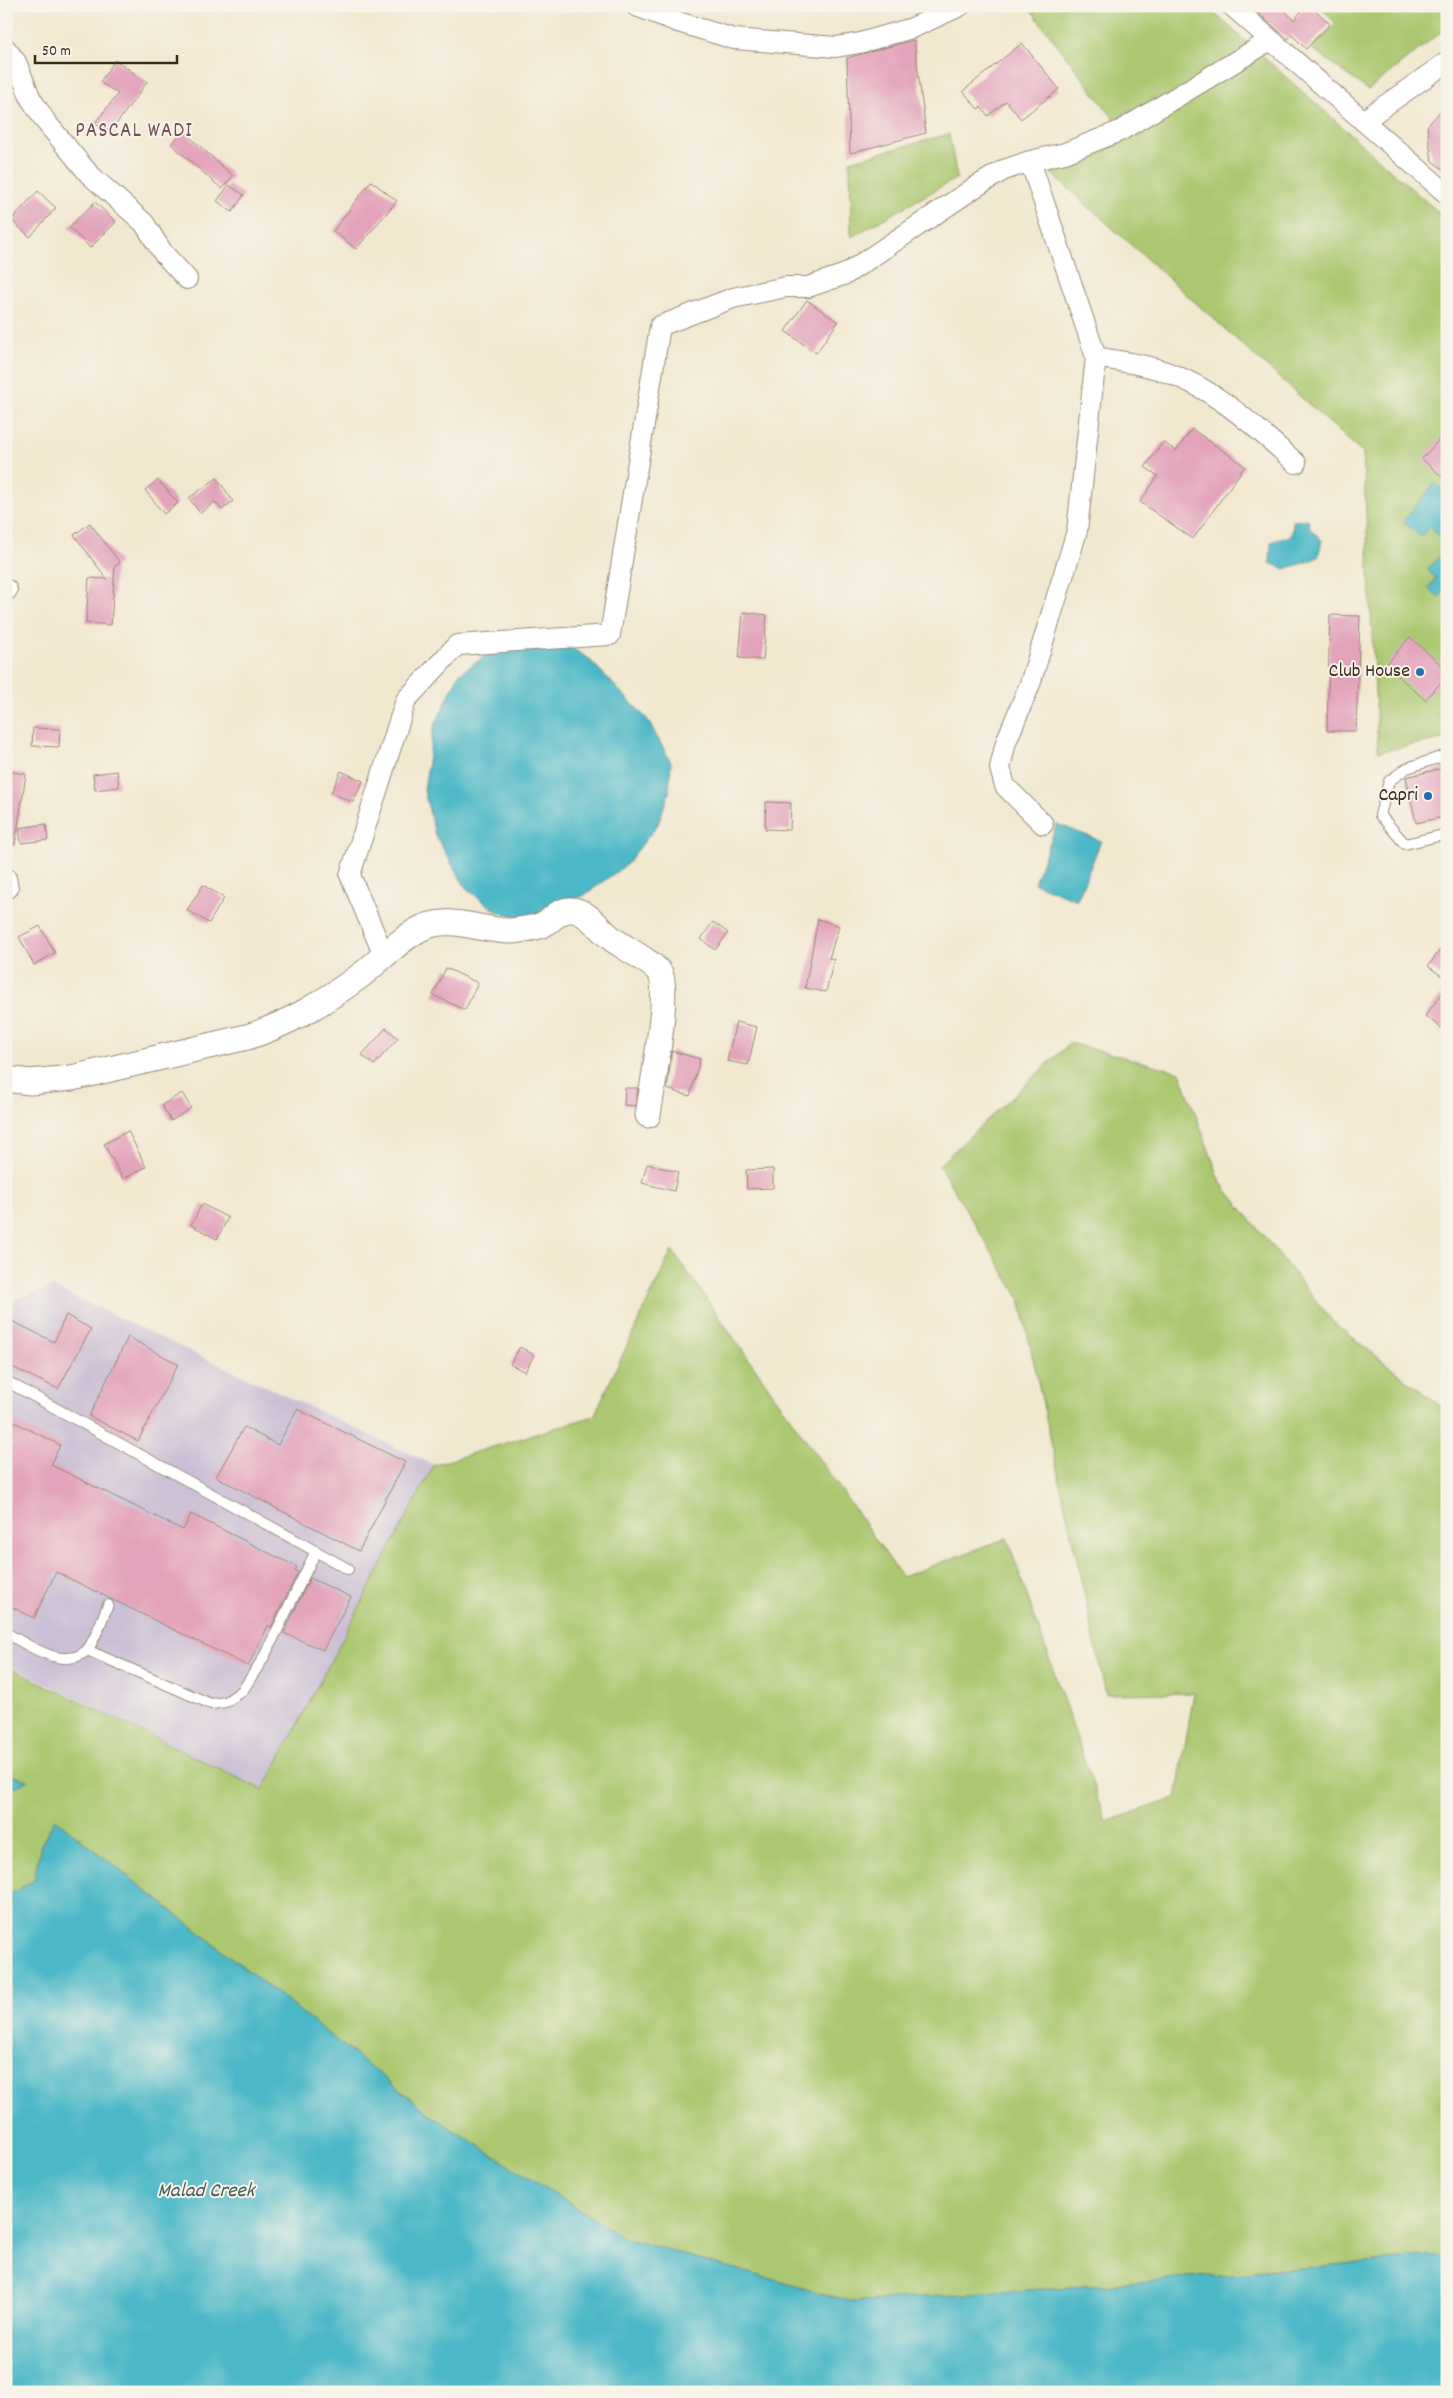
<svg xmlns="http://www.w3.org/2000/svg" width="1453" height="2398" viewBox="0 0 1453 2398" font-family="Dekko,sans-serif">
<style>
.industrial{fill:#cbbfd5}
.green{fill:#abc86f;stroke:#737946}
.water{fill:#4cb8c7;stroke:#447172}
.building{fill:#e3a3bb}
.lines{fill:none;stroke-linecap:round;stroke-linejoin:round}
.service-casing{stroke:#968977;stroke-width:12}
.minor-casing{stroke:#968977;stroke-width:22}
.tertiary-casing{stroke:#968977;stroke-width:27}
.service{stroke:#fff;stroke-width:10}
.minor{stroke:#fff;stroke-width:20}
.tertiary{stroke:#fff;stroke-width:25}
.poi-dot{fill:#1f6fb2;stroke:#f7f3e8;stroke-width:2}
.labels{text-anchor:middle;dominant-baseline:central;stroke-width:4;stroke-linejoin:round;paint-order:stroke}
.poi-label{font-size:20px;fill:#3b2a1e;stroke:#f7f3e8;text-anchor:end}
.neighbourhood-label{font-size:21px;letter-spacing:1px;fill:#765455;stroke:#f7f3e8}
.water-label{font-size:21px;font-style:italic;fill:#415c59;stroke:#f7f3e8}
</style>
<rect width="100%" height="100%" fill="#f7f3e8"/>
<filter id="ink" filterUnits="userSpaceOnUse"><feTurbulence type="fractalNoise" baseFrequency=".02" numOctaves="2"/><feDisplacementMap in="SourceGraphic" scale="10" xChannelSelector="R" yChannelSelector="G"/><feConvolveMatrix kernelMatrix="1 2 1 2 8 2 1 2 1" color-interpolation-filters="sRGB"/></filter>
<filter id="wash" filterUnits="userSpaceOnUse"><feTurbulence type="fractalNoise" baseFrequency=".0096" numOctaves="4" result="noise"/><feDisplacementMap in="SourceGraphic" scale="20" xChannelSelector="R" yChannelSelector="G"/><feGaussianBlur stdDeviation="1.12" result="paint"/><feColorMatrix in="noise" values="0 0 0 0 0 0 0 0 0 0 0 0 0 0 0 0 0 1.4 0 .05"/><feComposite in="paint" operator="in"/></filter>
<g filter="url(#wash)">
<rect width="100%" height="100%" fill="#f1e8d0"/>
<path class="industrial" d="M53,1287L434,1465L263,1790L6,1664V1303Z"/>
<path class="green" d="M1028,6H1206L1447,220V738L1378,752L1363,453L1050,172L1116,122Z
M1320,6H1447V27L1368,90L1311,48L1336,24Z
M949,134L957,178L851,237L850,161Z
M1070,1043L1180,1072L1221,1183L1334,1323L1447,1411V2257H1422L1145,2282L852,2302L624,2238L438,2120L55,1819L41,1845L34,1880L6,1897V1793L27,1780L6,1774V1666L263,1790L434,1465L594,1416L672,1250L902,1577L1007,1538L1106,1822L1176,1798L1194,1693L1106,1694L1020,1299L939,1165Z"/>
<path class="water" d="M1435,483L1447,493L1445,509L1447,511V543L1429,527L1421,537L1403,521Z
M1308,519L1310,528L1322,540L1318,557C1307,564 1297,564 1285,569L1270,563L1271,542L1292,535L1293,521Z
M1447,548V588L1439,597L1428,588L1436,578L1427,570Z
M564,643L589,659L647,719L671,762L669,792L658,824L626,865L583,896L530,918L499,913L466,888L435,835L424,790L433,729L459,674L500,646Z
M1057,824L1101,841L1077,900L1034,883Z
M6,1774L28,1780L6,1793Z
M55,1819L438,2120L624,2238L852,2302L1145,2282L1422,2257H1447V2392H6V1897L34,1880L41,1845Z"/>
<g id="blocks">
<path class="building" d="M1250,6H1280L1294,20L1306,6H1311L1330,24L1306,49L1292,35L1288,39Z
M914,40L926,133L850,153L847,58Z
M1022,43L1059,89L1021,119L1006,101L988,116L981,107L978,109L963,91Z
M115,60L147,82L109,134L95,123L118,94L100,82Z
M1447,104V172L1432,161L1427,126Z
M183,131L233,176L222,189L171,144Z
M371,181L397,201L356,249L333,231Z
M229,185L244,195L232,212L217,201Z
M38,191L56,208L30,237L11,220Z
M95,202L116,222L90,248L69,227Z
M807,300L838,322L816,353L785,331Z
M1192,429L1245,466L1193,539L1140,502L1158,476L1145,467L1163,442L1176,451Z
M1447,430V481L1422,459Z
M217,478L233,501L222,510L215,502L200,513L189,498Z
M158,480L178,503L164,514L145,490Z
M90,523L120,563L115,566L111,625L86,623L89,578L107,579L74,535Z
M743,612L767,615L763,660L739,658Z
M1330,615L1360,616L1356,731H1327Z
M1410,637L1447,670V676L1425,700L1386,665Z
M33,728L60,729L59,747L32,746Z
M1447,767V816L1416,823L1406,777Z
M6,771L26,774L15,845L6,844Z
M117,771L119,787L95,790L93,774Z
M341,771L363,781L353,802L331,793Z
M766,802L791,803L790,830L765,829Z
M46,824L48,840L21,843L19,828Z
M203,885L224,898L209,923L187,910Z
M818,919L839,926L829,958L834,959L826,992L805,988Z
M713,922L728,933L715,950L701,939Z
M40,926L55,953L34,965L19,937Z
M1447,941V980L1428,966Z
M446,968L478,983L465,1010L433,995Z
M1447,987V1032L1425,1016Z
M736,1022L757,1027L748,1065L727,1061Z
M386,1028L398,1038L374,1065L362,1055Z
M672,1051L700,1059L690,1096L667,1089Z
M625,1088H638L635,1106L624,1105Z
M182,1093L191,1108L171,1121L162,1105Z
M128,1131L146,1167L123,1179L104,1144Z
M647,1164L678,1172L674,1191L642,1183Z
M773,1169V1188L747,1189L746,1170Z
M202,1204L228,1218L217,1239L191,1225Z
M66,1315L91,1329L58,1389L6,1364V1318L54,1342Z
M128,1337L178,1364L138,1441L89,1416Z
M520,1347L534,1355L525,1372L510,1364Z
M297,1409L405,1462L359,1551L216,1477L244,1427L278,1445Z
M6,1418L60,1445L51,1465L183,1530L191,1514L297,1567L295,1571L298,1572L271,1627L268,1626L248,1666L56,1572L34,1618L6,1604Z
M310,1578L351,1597L323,1650L284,1633Z"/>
</g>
</g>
<g filter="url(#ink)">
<use href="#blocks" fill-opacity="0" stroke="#968977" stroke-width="1"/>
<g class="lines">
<g class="service-casing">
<path id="service" d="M1447,755L1407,768L1389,781L1380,815L1405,844L1447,834
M6,1381L348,1569
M6,1633C27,1644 63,1671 86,1651C94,1644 103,1616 108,1605
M87,1650L211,1704L226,1702L243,1690L264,1657L316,1551"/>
</g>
<g class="minor-casing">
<path id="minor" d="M636,6L678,22L734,39L836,47L860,43L912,28L960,6
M1232,6L1447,194
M6,49L16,62L31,99L46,122L89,174L144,223L163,253L187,279
M1363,121L1447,62
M1030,161L1096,357L1077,531L1030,684L1006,742L1000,768L1005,786L1043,824
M1096,357C1116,361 1137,363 1157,369C1212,385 1254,426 1296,463
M6,590H7
M6,878L8,888
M384,956L350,875L406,700L457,645L610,635L660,326L733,298L786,287H808L846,274L977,186L1004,170L1030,161L1065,153L1120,131L1271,40"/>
</g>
<g class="tertiary-casing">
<path id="tertiary" d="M6,1079L30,1082L72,1078L247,1037C289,1024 324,1002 360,976C380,961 399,939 422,928C451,914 482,932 512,931C520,930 534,928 542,925C552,921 559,909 571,910C587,910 599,929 611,938C621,946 655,964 660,973C670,990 652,1090 648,1115"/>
</g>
<use href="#service" class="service"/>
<use href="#minor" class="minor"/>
<use href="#tertiary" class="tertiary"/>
</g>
</g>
<g class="poi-dot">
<circle cx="1420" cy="672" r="5"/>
<circle cx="1428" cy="796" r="5"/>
</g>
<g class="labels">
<g class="poi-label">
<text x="1410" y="672">Club House</text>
<text x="1418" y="796">Capri</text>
</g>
<g class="neighbourhood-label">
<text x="134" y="132">PASCAL WADI</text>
</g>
<g class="water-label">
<text x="206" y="2192">Malad Creek</text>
</g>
</g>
<rect width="1453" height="2398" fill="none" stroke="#f7f3e8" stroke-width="25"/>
<path d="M35 55v8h142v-8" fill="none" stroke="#3b2a1e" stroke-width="2.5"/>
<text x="42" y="55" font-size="15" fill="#3b2a1e" stroke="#f7f3e8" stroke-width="4" paint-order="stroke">50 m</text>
</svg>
